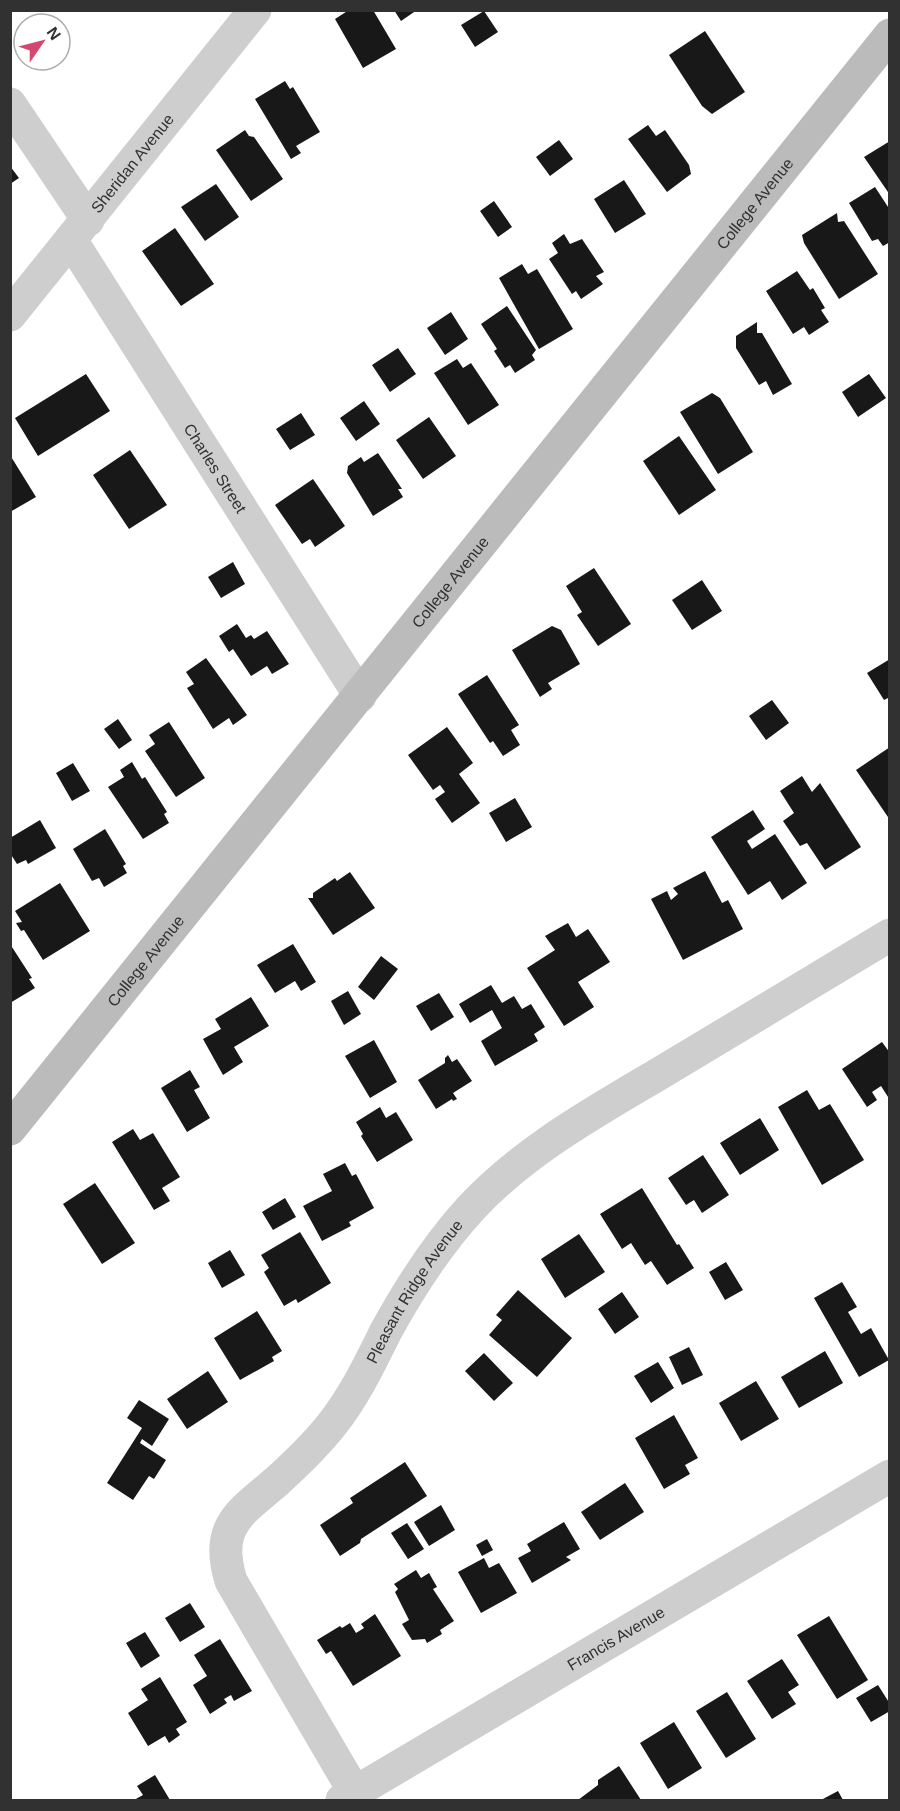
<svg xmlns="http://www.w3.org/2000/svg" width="900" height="1811" viewBox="0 0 900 1811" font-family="Arial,sans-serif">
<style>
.building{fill:#181818}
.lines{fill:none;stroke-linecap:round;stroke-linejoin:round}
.street{stroke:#cecece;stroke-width:33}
.secondary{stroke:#bbb;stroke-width:33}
.labels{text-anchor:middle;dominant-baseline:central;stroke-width:6;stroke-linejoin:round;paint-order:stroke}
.street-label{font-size:16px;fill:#313131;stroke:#fff}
</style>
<rect width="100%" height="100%" fill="#fff"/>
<path class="building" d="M349,10H373L396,49L363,68L335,19Z
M394,10H417L401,21Z
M484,11L498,32L475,47L461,25Z
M705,31L745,92L712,114L702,106L669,55Z
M285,81L290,89L293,87L320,132L296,146L301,153L291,159L255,99Z
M648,125L656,136L665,130L689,165L691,174L667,192L628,139Z
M245,130L249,136L254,137L283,179L251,201L216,150Z
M559,140L573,159L550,176L536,157Z
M890,141V195L864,157Z
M10,166L19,178L10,184Z
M624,180L646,214L615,233L594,199Z
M216,184L239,217L205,241L181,207Z
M875,187L890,210V242L883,246L878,239L872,241L849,203Z
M494,201L512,227L498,237L480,211Z
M837,213L838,222L844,221L878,274L839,299L804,243L802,235Z
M175,228L214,284L181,306L142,251Z
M564,234L570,244L582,239L604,272L596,276L603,284L581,299L576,291L572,294L549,259L558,253L552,243Z
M522,264L528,274L537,269L573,329L539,349L499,278Z
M797,271L810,290L813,288L825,308L821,310L829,322L809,335L804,327L793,334L766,291Z
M507,306L536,350L532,355L535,360L515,373L510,365L505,368L494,351L497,349L481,324Z
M451,312L468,339L445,355L427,328Z
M757,322V333H762L792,384L773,395L766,381L759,385L736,348V336Z
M398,348L416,374L390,392L372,365Z
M457,359L463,368L471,363L499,405L468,425L434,373Z
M86,374L110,411L38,456L15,418Z
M869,374L886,398L858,417L842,392Z
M712,393L720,398L753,452L718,474L680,412Z
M364,401L380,424L356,441L340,418Z
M301,413L315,435L290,450L276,429Z
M429,417L456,456L423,479L396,440Z
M679,436L716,490L679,515L643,461Z
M130,450L167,505L129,529L93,475Z
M378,453L402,489H398L403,497L373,516L347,473L348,466L361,457L364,462Z
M10,455L36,497L10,512Z
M313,479L345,526L315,547L310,539L302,544L275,505Z
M233,562L245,584L221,598L208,577Z
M594,568L631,624L598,646L577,615L582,612L566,586Z
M702,580L722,611L692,630L672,600Z
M237,624L246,638L251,635L254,639L267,631L289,664L272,674L267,666L251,676L233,649L229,652L219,636Z
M552,626L561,630L580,664L548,683L552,689L540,697L512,650Z
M206,658L247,715L233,725L229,718L213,729L187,688L194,684L186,672Z
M890,659V697L884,700L867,673Z
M487,675L519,725L511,730L520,745L503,756L493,741L490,743L458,694Z
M772,700L789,723L766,740L749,716Z
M118,719L132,740L119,749L104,729Z
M169,722L205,778L176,797L145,751L155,744L149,735Z
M447,727L473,763L459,774L480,803L452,823L435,799L445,792L440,785L433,790L408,755Z
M890,747V820L856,770Z
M132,762L142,779L145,777L167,812L164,814L169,823L143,839L108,787L124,777L120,770Z
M73,763L90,791L72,801L56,773Z
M802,776L812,792L820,783L861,847L825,870L807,843L800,846L783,821L794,813L780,791Z
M515,798L532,827L506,842L489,813Z
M753,810L765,829L747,841L752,849L775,834L807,883L782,900L770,881L748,895L711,837Z
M40,820L56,848L28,864L26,860L17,864L10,853V838Z
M105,829L126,864L123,866L127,873L104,887L99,878L92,881L73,849Z
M705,871L722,903L728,900L743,929L683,960L651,899L667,891L671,900L678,894L673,888Z
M350,872L375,908L333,935L308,898H313V893L335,878L337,881Z
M60,883L90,931L43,960L24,930L21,931L16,923L22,922L15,911Z
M568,923L576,937L588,929L610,962L578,982L594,1007L564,1026L527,968L555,950L545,936Z
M10,944L32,978L29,979L35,988L10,1003Z
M293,944L316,982L301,991L295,981L275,993L257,965Z
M381,956L398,969L374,1000L358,987Z
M491,985L502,1003L514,996L522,1009L531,1004L545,1027L534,1034L538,1041L495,1066L481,1041L502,1028L492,1010L470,1023L459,1004Z
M348,991L361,1014L344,1025L331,1001Z
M439,993L454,1017L431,1031L416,1006Z
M251,997L269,1026L234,1047L243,1062L223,1075L203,1039L221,1029L215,1019Z
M374,1040L397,1082L370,1098L345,1056Z
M882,1042L890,1053V1100L881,1086L872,1092L877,1100L867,1107L842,1069Z
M448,1055L452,1062L457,1059L472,1081L453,1093L457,1099L453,1101L452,1099L436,1109L418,1080L445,1063V1058Z
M190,1070L200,1087L194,1090L210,1118L187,1132L161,1088Z
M807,1090L819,1110L830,1104L864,1160L822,1185L778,1107Z
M380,1107L386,1118L396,1112L413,1140L377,1162L361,1136L363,1134L356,1122Z
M760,1118L779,1150L740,1175L720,1143Z
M133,1129L140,1140L153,1133L180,1177L162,1188L170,1201L154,1210L112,1142Z
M703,1155L729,1195L702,1213L694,1200L686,1205L668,1178Z
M345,1163L352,1176L356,1174L374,1208L349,1222L351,1226L322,1241L303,1206L332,1191L323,1174Z
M95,1183L135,1243L102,1264L63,1204Z
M642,1188L677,1245L679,1244L694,1268L667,1285L651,1261L645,1265L631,1243L622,1249L600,1214Z
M285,1198L296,1217L273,1230L262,1212Z
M300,1232L331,1283L298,1303L296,1299L284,1306L264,1272L269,1268L261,1255Z
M579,1234L605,1272L565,1298L541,1259Z
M230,1250L245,1275L222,1288L208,1263Z
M726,1262L743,1290L725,1300L709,1272Z
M842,1282L857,1307L848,1312L861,1334L871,1328L889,1360L859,1377L814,1298Z
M518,1290L572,1338L537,1377L489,1335L502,1320L496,1315Z
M622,1292L639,1317L615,1334L598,1309Z
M257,1311L282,1351L272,1357L274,1361L240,1380L214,1338Z
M689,1347L703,1375L682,1385L669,1357Z
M825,1351L843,1383L799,1408L781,1377Z
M484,1353L513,1383L494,1401L465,1371Z
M658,1362L674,1388L651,1403L634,1376Z
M208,1371L228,1402L187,1429L167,1399Z
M756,1381L779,1419L741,1441L719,1403Z
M139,1400L169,1419L152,1446L142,1439L140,1443L166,1460L154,1479L149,1476L133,1500L107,1483L142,1428L127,1418Z
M674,1415L698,1458L685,1465L690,1474L664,1489L635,1438Z
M405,1462L427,1496L361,1539L360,1543L340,1556L320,1525L353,1503L350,1498Z
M625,1483L644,1512L600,1540L581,1512Z
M441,1505L455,1530L429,1546L414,1522Z
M564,1522L580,1549L566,1557L571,1560L532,1583L518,1558L531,1551L527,1544Z
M407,1523L424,1549L408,1559L391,1533Z
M487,1539L493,1550L482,1556L476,1545Z
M484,1558L489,1568L499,1563L517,1593L481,1613L458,1572Z
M416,1570L421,1578L429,1573L437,1587L433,1589L454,1621L440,1630L442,1634L427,1643L425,1639L412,1640L402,1624L409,1620L395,1592L398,1589L394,1584Z
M190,1603L205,1627L180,1642L165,1618Z
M375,1614L401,1656L353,1686L331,1651L326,1654L317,1640L340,1626L342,1628L350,1623L356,1633L364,1628L361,1624Z
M829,1616L868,1680L837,1699L797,1635Z
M145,1632L160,1656L141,1668L126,1643Z
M220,1639L252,1691L234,1701L231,1695L224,1699L227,1703L210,1714L193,1685L207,1676L194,1655Z
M782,1659L799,1685L788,1692L796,1704L772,1719L747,1681Z
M160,1677L187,1722L176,1729L180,1735L169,1743L165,1736L148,1746L128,1713L148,1700L141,1689Z
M878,1685L890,1704V1711L871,1722L856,1698Z
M727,1692L756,1739L726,1758L696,1711Z
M674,1722L702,1768L668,1789L640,1743Z
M619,1766L641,1800H578L598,1785V1780Z
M155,1775L170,1800H134L143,1795L137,1786Z
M838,1791L843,1800H821Z"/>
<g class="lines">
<g class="street">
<path d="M10,104L88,220"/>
<path id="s1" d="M71,240L360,696"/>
<path id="s2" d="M10,315L255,10"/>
<path id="s3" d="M355,1793L231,1581C214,1526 240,1513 276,1482C297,1463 316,1445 333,1423C355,1395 370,1363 386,1331C409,1289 438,1244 471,1208C525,1150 595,1112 662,1072C738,1026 814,980 890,935"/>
<path id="s4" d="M342,1800L890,1476"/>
</g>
<path class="secondary" id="s5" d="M10,1129L890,35"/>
</g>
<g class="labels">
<g class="street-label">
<text stroke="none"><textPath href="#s2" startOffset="195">Sheridan Avenue</textPath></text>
<text stroke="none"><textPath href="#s5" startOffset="1188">College Avenue</textPath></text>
<text stroke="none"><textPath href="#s1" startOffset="270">Charles Street</textPath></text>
<text stroke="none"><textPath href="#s5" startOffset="702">College Avenue</textPath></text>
<text stroke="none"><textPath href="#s5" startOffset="216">College Avenue</textPath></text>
<text stroke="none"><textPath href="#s3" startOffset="602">Pleasant Ridge Avenue</textPath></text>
<text stroke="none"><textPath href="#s4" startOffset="318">Francis Avenue</textPath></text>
</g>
</g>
<rect width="900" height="1811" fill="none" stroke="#313131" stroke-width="24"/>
<g transform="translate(42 42) rotate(55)"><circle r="28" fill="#ffffff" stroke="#adadad" stroke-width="1.5"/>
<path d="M0-4.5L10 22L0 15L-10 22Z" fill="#d34770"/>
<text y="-9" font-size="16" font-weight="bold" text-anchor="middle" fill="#313131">N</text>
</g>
</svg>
